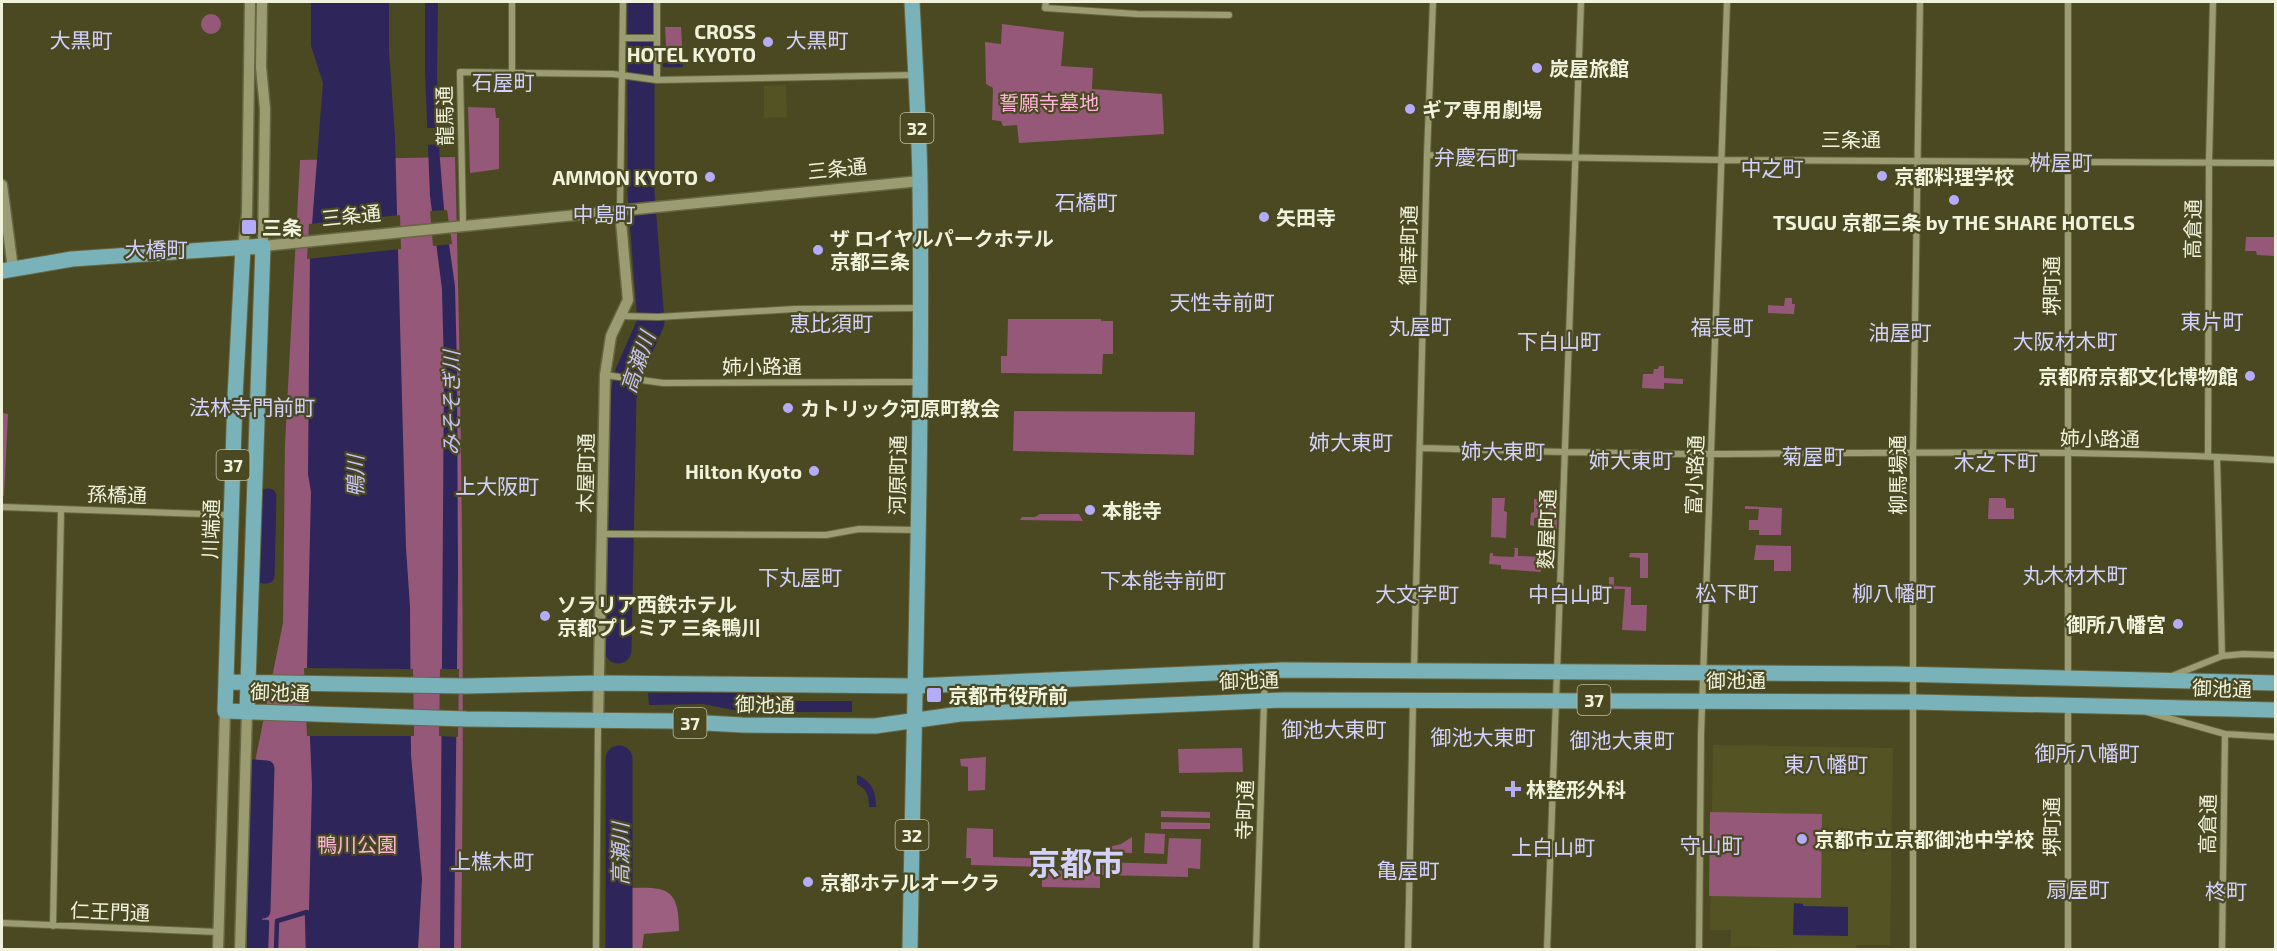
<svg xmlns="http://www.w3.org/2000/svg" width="2277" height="951" viewBox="0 0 2277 951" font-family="'Exo 2','Noto Sans JP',sans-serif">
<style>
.built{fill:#535323}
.green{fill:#955878}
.forest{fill:#9d5f7f}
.water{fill:#2e255a}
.pier{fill:#4a4922}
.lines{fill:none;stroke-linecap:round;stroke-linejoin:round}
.stream{stroke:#2e255a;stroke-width:4.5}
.canal{stroke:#2e255a;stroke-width:15}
.river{stroke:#2e255a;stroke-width:27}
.minor-casing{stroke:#666642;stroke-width:8}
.tertiary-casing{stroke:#666642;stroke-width:13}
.primary-casing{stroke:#666642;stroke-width:17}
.minor{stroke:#9c9c72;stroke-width:6}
.tertiary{stroke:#9c9c72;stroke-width:10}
.primary{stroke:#7ab2b9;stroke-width:15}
.poi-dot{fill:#b4acf9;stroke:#4a4922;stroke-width:2}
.labels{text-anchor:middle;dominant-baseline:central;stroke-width:4.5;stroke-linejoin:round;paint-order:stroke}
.shield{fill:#4a4922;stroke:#bfbfa4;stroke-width:1.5}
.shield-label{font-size:18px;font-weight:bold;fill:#f1f2dc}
.poi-label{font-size:20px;font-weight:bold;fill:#f1f2dc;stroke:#4a4922;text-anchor:start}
.park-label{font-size:20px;fill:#feb5d9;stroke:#4a4922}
.street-label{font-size:20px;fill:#f1f2dc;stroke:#4a4922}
.neighbourhood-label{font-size:21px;fill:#d4d1fd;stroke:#4a4922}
.water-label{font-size:21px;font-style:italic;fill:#c7c3f7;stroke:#4a4922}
.town-label{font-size:32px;font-weight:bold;fill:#d4d1fd;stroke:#4a4922}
</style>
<rect width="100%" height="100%" fill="#4a4922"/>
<path class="built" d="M786,85L787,117L764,118V86Z
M1713,745L1893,748L1890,945H1857L1856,949L1730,947L1731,930H1710Z"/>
<path class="green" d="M201 24a10 10 0 1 1 20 0a10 10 0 1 1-20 0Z
M1002,24L1064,32L1061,66L1093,68L1092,89L1162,94L1164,134L1019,143L1017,125L1003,126L1001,121L992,120L993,88L986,84L985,42L1001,44Z
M665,27H681L683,63H667Z
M468,107L495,108L496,118H499V169L470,173Z
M455,157C462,422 465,685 461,949L248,950L254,767L283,623L285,444L300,160Z
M2246,237H2275V256L2257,255L2256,251H2245Z
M1785,298H1792V304H1795L1794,314L1768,313V305L1784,306Z
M1008,319H1101V321H1113V354H1103L1102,374L1001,373V356H1007Z
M1659,366H1664V378L1683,379V384L1664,383V389L1642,388L1643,374H1653L1654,369H1658Z
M1014,411L1195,412L1194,455L1013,451Z
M2,413L8,414L4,496H2Z
M1492,498H1505L1504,511L1507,512L1506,538L1491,537Z
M1989,498H2004L2006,500V508H2014V519H1988Z
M1534,499L1558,500L1555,562H1541V572L1501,569V565L1489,564L1490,553H1493V556L1514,557L1515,549L1513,548H1518V556L1553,557L1554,544L1544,543V541H1552L1553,515H1546L1545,519L1534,518V526L1530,525L1531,513L1534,512Z
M1745,506L1782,508L1781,535H1759V530H1749V520H1758L1759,509H1745Z
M1040,514H1079L1083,521L1020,520L1022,517H1035Z
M1756,545L1791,546V571H1774V560H1754Z
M1630,553H1648V578H1640V558L1629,557Z
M1609,577H1614V586L1631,587V605H1647L1646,631L1622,630L1625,589H1609Z
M1242,748L1243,772L1179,773L1178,749Z
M986,757L985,790L968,791V767L961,766L960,759Z
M1161,811L1210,812V818L1161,817Z
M1710,812L1822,814L1821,898L1709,896Z
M1161,822L1210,823V829H1161Z
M967,828L993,829V857L1050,859V870L1098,872L1099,862L1167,864L1169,838L1201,839L1200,869L1188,868V877L1100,875V888L1042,887V867L971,865V858H966Z
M1145,833L1165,834L1164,854L1144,853Z
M1132,837V853L1104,852V848L1121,844Z"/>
<path class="forest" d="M626,888C666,887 679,886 679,931L644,934L642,949H626Z"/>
<path class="water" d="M311,2H389V51L395,137L406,548L410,607L411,755L422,879L418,949L308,950L312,786L307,666L311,492L308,474L310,250L323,83L311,46Z
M425,2H438L437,73L439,148L444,209L455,286L457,369L458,573L454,950L440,949L444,369L442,289L430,196L425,72Z
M758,692L799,701H852V712H743L703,704L649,705L648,693Z
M857,775C872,781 876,792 876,807H869C869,796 867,789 857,784Z
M1794,903L1803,904V906L1848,907V936L1793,935Z"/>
<path class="pier" d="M426,128H441V144L426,145Z
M447,210L452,244L433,246L430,211Z
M400,215L401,249L307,259L309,224Z
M304,668L413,669L414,736H307Z
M440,669H459L458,737L439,736Z"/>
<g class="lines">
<path class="stream" d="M665,65H681
M262,950L263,922H267L266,950
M276,950L277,921L307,912L308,950"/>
<path class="canal" d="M269,496L267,576H263L262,497Z
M254,767L267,768L263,911H249Z
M254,950L255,902"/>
<path class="river" d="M618,650L623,397L629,372L651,322L641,192V2
M619,759V950"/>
<g class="minor-casing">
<path id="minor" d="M657,2V80
M1046,2L1045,8L1137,14L1229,15
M623,38H656
M512,72V2
M1427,155L1722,160L2276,163
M620,210L623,2
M463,225L460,72L613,74L657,80L915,75
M621,316L658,317L795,309L920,308
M605,375L663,383L919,382
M1420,448C1518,451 1616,454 1714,454C1901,453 2089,449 2276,460
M2208,456L2209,162L2213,2
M2217,457L2222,656
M2,507L231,515
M602,534L826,535L859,529L917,530
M1414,670L1427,155L1433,2
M2172,676L2222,656L2243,654L2276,655
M2068,679V2
M2147,712L2225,734L2276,737
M2,923L218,932
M53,926L61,509
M596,950L598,722
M1256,950L1265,671
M1408,950L1413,701
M1547,950L1581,2
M1699,950L1701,735L1727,2
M1913,950V452L1920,2
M2068,950V707
M2222,950L2225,734"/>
</g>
<g class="tertiary-casing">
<path id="tertiary" d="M262,2L261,67L265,109L263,246L920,181
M2,185L13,269
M243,247L247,214L250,2
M598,721L605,375L611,336L628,300L620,210
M218,950L225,711
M240,950L247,712"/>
</g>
<g class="primary-casing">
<path id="primary" d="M243,247L235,397L225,711L466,719L670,721L742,725L875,726L960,714L1284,700L1913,702L2276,710
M2,271L72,259L263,246L247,712
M226,682L466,686L599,683L915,686L1283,670L1895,674L2276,683
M910,950C914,694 923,438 920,182C919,122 915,62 912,2"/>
</g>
<use href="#minor" class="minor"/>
<use href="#tertiary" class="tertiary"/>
<use href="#primary" class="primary"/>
</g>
<g class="poi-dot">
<circle cx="768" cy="42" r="6"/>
<circle cx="1537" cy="68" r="6"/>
<circle cx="1410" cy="109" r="6"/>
<circle cx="1882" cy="176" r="6"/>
<circle cx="710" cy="177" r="6"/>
<circle cx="1954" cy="200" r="6"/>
<circle cx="1264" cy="217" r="6"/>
<rect x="241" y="219" width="16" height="16" rx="3"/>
<circle cx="818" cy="250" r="6"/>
<circle cx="2250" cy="376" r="6"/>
<circle cx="788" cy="408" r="6"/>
<circle cx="814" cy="471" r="6"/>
<circle cx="1090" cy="510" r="6"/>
<circle cx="545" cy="616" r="6"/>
<circle cx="2178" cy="624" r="6"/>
<rect x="926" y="687" width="16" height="16" rx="3"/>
<path d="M1510 780h6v6h6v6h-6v6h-6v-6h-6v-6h6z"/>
<circle cx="1802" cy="839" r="6"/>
<circle cx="808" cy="882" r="6"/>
</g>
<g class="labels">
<g class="shield">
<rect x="900.5" y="113" width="33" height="30" rx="4.5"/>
<rect x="216.5" y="450" width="33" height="30" rx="4.5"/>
<rect x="1577.5" y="685" width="33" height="30" rx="4.5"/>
<rect x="673.5" y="708" width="33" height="30" rx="4.5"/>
<rect x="895.5" y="820" width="33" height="30" rx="4.5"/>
</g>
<g class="shield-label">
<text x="917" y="128">32</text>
<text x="233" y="465">37</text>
<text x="1594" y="700">37</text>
<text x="690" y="723">37</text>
<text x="912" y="835">32</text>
</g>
<g class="poi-label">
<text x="756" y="31" text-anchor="end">CROSS<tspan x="756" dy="23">HOTEL KYOTO</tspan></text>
<text x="1549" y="68">炭屋旅館</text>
<text x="1422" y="109">ギア専用劇場</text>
<text x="1894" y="176">京都料理学校</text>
<text x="698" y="177" text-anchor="end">AMMON KYOTO</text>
<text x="1276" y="217">矢田寺</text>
<text x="1954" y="222" text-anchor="middle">TSUGU 京都三条 by THE SHARE HOTELS</text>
<text x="262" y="227">三条</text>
<text x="830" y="238">ザ ロイヤルパークホテル<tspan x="830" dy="23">京都三条</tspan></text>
<text x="2238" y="376" text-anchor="end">京都府京都文化博物館</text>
<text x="800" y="408">カトリック河原町教会</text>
<text x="802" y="471" text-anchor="end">Hilton Kyoto</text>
<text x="1102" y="510">本能寺</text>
<text x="557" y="604">ソラリア西鉄ホテル<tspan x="557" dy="23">京都プレミア 三条鴨川</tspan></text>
<text x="2166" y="624" text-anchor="end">御所八幡宮</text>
<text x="948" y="695">京都市役所前</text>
<text x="1526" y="789">林整形外科</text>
<text x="1814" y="839">京都市立京都御池中学校</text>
<text x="820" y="882">京都ホテルオークラ</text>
</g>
<g class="park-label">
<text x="1049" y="102">誓願寺墓地</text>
<text x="357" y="844">鴨川公園</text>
</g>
<g class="street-label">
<text transform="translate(444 116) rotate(-91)">龍馬通</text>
<text x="1851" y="139">三条通</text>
<text transform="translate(837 168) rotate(-6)">三条通</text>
<text transform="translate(351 215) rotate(-6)">三条通</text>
<text transform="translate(2192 229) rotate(-89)">高倉通</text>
<text transform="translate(1408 245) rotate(-89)">御幸町通</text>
<text transform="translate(2051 286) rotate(-90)">堺町通</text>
<text x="762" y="366">姉小路通</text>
<text transform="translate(2100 438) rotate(1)">姉小路通</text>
<text transform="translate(585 473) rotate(-89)">木屋町通</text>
<text transform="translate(897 475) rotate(-89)">河原町通</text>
<text transform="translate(1694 475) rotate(-88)">富小路通</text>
<text transform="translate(1897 475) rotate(-90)">柳馬場通</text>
<text transform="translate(117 494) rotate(2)">孫橋通</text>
<text transform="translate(210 529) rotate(-88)">川端通</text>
<text transform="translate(1546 529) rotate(-88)">麩屋町通</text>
<text transform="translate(1249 680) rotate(-2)">御池通</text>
<text x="1736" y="680">御池通</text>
<text transform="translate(2222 688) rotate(2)">御池通</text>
<text transform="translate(280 692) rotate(2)">御池通</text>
<text transform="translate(765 704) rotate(1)">御池通</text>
<text transform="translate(1244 810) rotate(-88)">寺町通</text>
<text transform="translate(2207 824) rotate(-89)">高倉通</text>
<text transform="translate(2051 827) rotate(-90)">堺町通</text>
<text transform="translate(110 911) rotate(2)">仁王門通</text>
</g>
<g class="neighbourhood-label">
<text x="81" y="39">大黒町</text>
<text x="817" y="39">大黒町</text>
<text x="503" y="81">石屋町</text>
<text x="1476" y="156">弁慶石町</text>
<text x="2061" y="161">桝屋町</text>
<text x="1772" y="167">中之町</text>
<text x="1086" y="201">石橋町</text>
<text x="604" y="213">中島町</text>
<text x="156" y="248">大橋町</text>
<text x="1222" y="301">天性寺前町</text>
<text x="2212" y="320">東片町</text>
<text x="831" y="322">恵比須町</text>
<text x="1420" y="325">丸屋町</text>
<text x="1722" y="326">福長町</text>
<text x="1900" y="331">油屋町</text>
<text x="1559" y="340">下白山町</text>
<text x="2065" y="340">大阪材木町</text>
<text x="252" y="406">法林寺門前町</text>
<text x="1351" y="441">姉大東町</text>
<text x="1503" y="450">姉大東町</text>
<text x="1813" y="455">菊屋町</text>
<text x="1631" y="459">姉大東町</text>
<text x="1996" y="461">木之下町</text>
<text x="497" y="485">上大阪町</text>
<text x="2075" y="574">丸木材木町</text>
<text x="800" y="576">下丸屋町</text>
<text x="1163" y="579">下本能寺前町</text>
<text x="1727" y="592">松下町</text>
<text x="1894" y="592">柳八幡町</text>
<text x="1417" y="593">大文字町</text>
<text x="1570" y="593">中白山町</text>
<text x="1334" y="728">御池大東町</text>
<text x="1483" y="736">御池大東町</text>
<text x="1622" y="739">御池大東町</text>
<text x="2087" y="752">御所八幡町</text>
<text x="1826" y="763">東八幡町</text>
<text x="1711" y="844">守山町</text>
<text x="1553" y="846">上白山町</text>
<text x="492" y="860">上樵木町</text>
<text x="1408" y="869">亀屋町</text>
<text x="2078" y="888">扇屋町</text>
<text x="2226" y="890">柊町</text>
</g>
<g class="water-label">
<text transform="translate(637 362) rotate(-71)">高瀬川</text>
<text transform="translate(450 403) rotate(-90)">みそそぎ川</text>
<text transform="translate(354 476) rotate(-90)">鴨川</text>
<text transform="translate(619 854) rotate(-90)">高瀬川</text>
</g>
<g class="town-label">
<text x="1076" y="862">京都市</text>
</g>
</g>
<rect width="2277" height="951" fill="none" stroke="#f1f2dc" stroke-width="6"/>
</svg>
